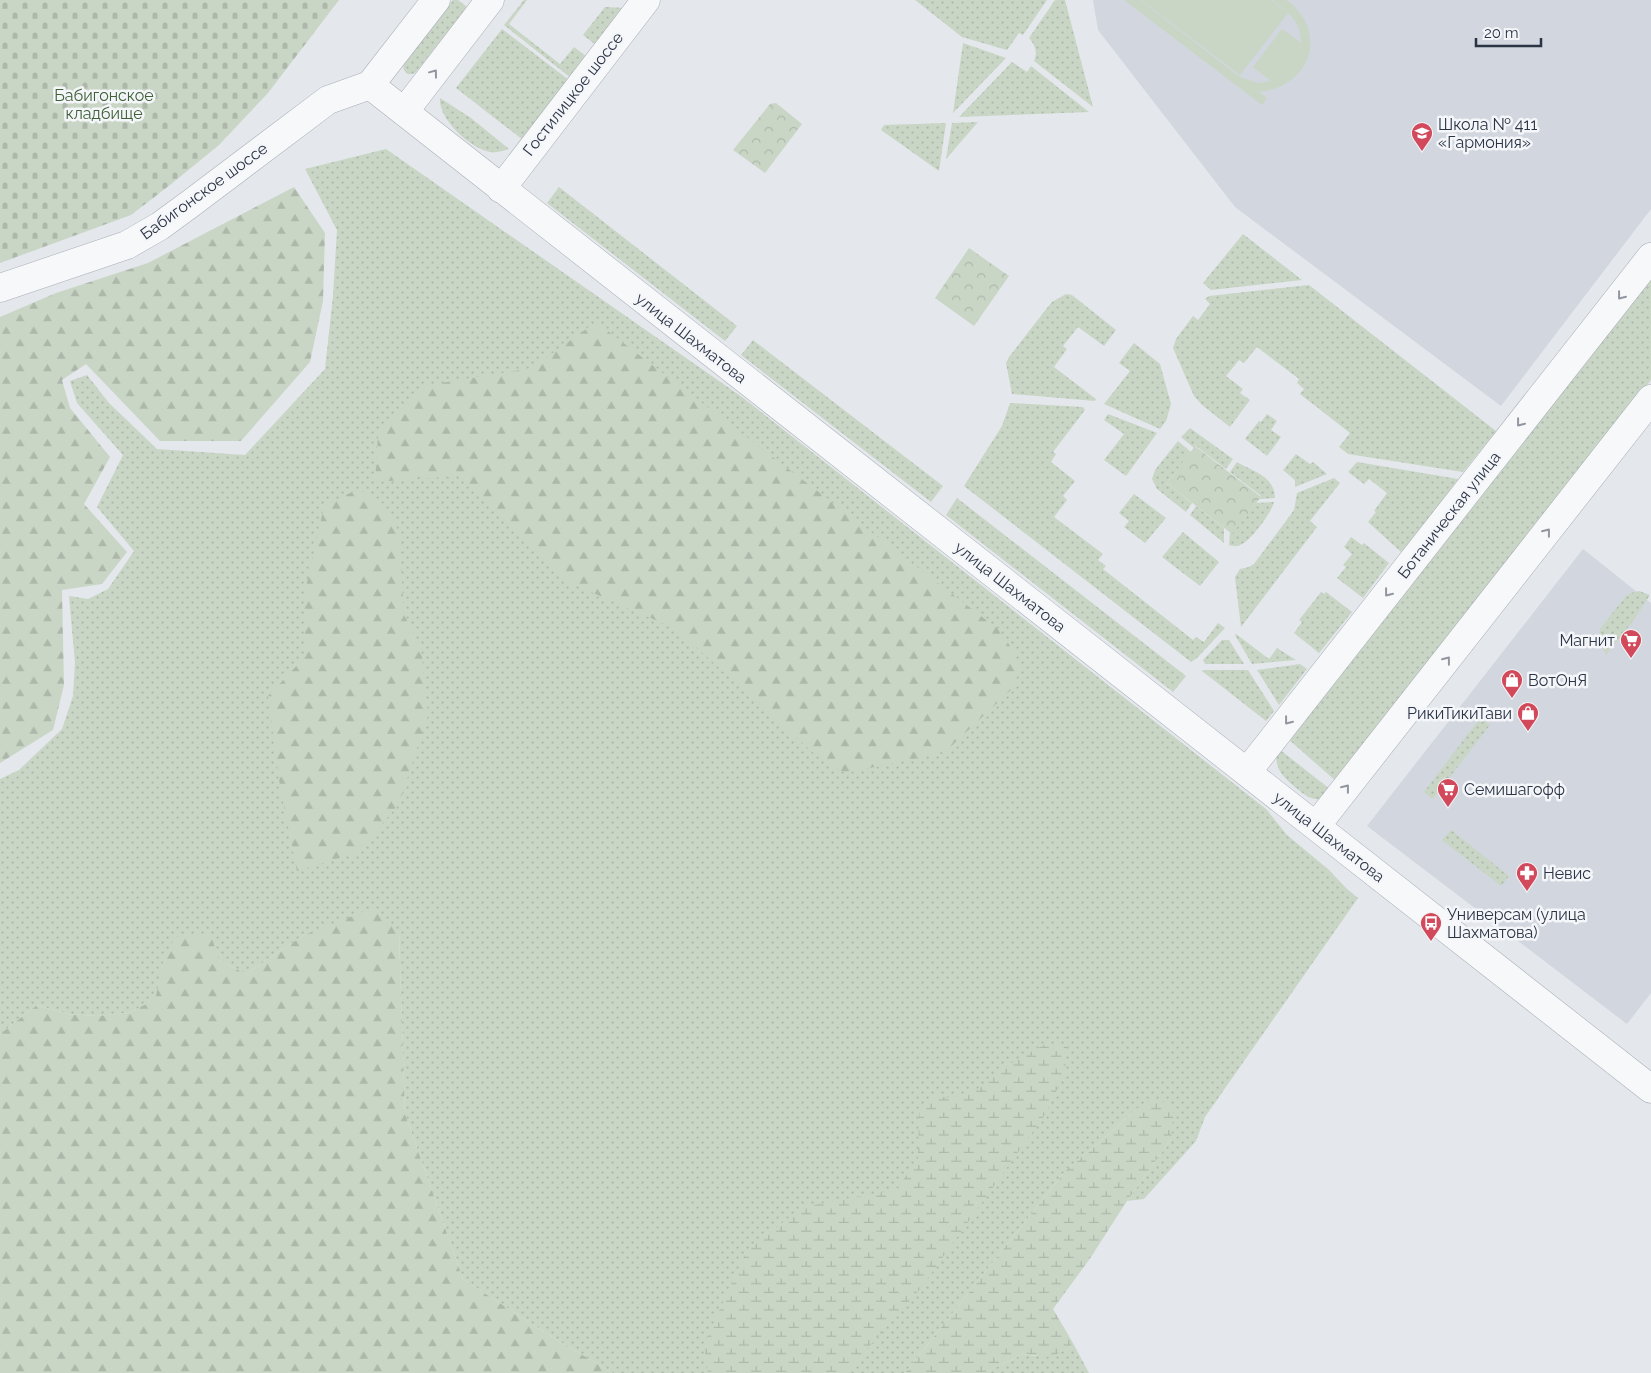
<svg xmlns="http://www.w3.org/2000/svg" width="1651" height="1373" viewBox="0 0 1651 1373" font-family="Raleway,sans-serif">
<style>
.built{fill:#d2d6de}
.grass{fill:url(#grass-dots)}
.forest{fill:url(#forest-firs)}
.wetland{fill:url(#wetland-marsh)}
.cemetery{fill:url(#cemetery-stones)}
.park{fill:url(#park-crowns)}
.pitch{fill:#c9d6c5}
.lines{fill:none;stroke-linecap:round;stroke-linejoin:round}
.minor-casing{stroke:#a9aeb7;stroke-width:29}
.minor{stroke:#f7f8fa;stroke-width:28}
.oneway{stroke:#9196a0}
.labels{text-anchor:middle;dominant-baseline:central;stroke-width:5;stroke-linejoin:round;paint-order:stroke}
.street-label{font-size:16px;fill:#2b3445;stroke:#f4f6f9}
.park-label{font-size:16px;fill:#3f6138;stroke:#f4f6f9}
.poi-label{font-size:16px;fill:#2b3445;stroke:#f4f6f9;text-anchor:start}
</style>
<defs>
<pattern id="grass-dots" width="8" height="8" patternUnits="userSpaceOnUse" patternTransform="scale(1.25)"><rect width="8" height="8" fill="#c9d6c5"/><path d="M2 2h.1M6 6h.1" fill="none" stroke="#adb8ab" stroke-width="1.8" stroke-linecap="round"/></pattern>
<pattern id="forest-firs" width="22" height="20" patternUnits="userSpaceOnUse" patternTransform="scale(1.25)"><rect width="22" height="20" fill="#c9d6c5"/><path d="M5 1l3.5 6h-7zM16 11l3.5 6h-7z" fill="#adb8ab"/></pattern>
<pattern id="wetland-marsh" width="20" height="14" patternUnits="userSpaceOnUse" patternTransform="scale(1.25)"><rect width="20" height="14" fill="#c9d6c5"/><path d="M1 5h8M5 5V1M11 12h8M15 12V8" fill="none" stroke="#adb8ab"/></pattern>
<pattern id="cemetery-stones" width="16" height="16" patternUnits="userSpaceOnUse" patternTransform="scale(1.25)"><rect width="16" height="16" fill="#c9d6c5"/><path d="M2 7V4a2 2 0 0 1 4 0v3zM10 15v-3a2 2 0 0 1 4 0v3z" fill="#adb8ab"/></pattern>
<pattern id="park-crowns" width="20" height="18" patternUnits="userSpaceOnUse" patternTransform="scale(1.25)"><rect width="20" height="18" fill="#c9d6c5"/><path d="M2 6a3 3 0 1 1 6 0M12 15a3 3 0 1 1 6 0" fill="none" stroke="#adb8ab"/></pattern>
</defs>
<rect width="100%" height="100%" fill="#e4e7ec"/>
<path class="built" d="M1093,0H1651V209L1501,406L1235,207L1098,30Z
M1583,549L1651,603V993L1627,1024L1367,826Z"/>
<path class="grass" d="M453,0H458L467,7L416,72C408,78 401,71 404,62Z
M524,0H527L509,24L560,64L574,47L587,57L571,78L504,25Z
M915,0H1047L1023,35L1019,33L1007,50L962,37Z
M1055,0H1065L1093,107L1034,61C1038,52 1035,45 1029,38Z
M605,7L625,8L596,45L583,35Z
M502,29L569,80L523,140L456,88Z
M963,43L1006,58L953,113Z
M1012,62L1027,72L1031,66L1089,112L959,117Z
M440,98L471,118L509,149C503,151 496,153 490,152C470,148 438,119 440,98Z
M978,122L946,159L952,123Z
M946,123L939,171L881,130L884,125Z
M386,149L742,397L1266,809L1287,835L1329,870L1347,889L1358,898L1205,1117L1196,1141L1144,1199L1127,1201L1171,1139L1135,1110L1100,1142L1066,1170L905,1373H613L552,1337L463,1279L405,1114L399,933L304,935L246,974L219,960H164L156,1000L128,1013L96,1016L68,1014L37,1005L0,1034V779L19,770L62,729L73,696L75,663L69,596L88,599L108,589L134,551L97,507L123,455L77,403L70,381L87,375L109,403L157,449L245,455L325,369L333,296L337,230L305,169Z
M559,187L737,326L725,341L547,203Z
M1243,234L1302,280L1211,290L1203,283Z
M1651,274V380L1337,782L1287,738Z
M1309,285L1496,431L1463,472L1348,454L1339,447L1350,433L1300,394L1304,389L1297,383L1299,379L1257,347L1244,363L1239,360L1226,376L1243,389L1240,393L1250,400L1230,427L1202,405L1194,396L1173,348L1176,339L1193,316L1198,320L1210,304L1205,299L1209,296Z
M1066,294L1072,295L1116,330L1104,346L1078,327L1063,346L1067,349L1054,367L1096,399L1095,401L1012,394L1006,363L1009,357L1047,308L1052,302Z
M753,340L943,486L931,502L741,355Z
M1134,343L1160,364L1171,404L1166,421L1160,429L1104,404L1130,371L1119,363Z
M1010,403L1083,407L1085,410L1053,452L1056,454L1051,462L1075,481L1063,496L1067,500L1054,517L1103,554L1098,560L1106,566L1103,569L1193,640L1196,637L1204,642L1218,623L1225,628L1197,658L1191,662L964,486L1002,426Z
M1108,414L1157,433L1126,476L1104,460L1124,434L1104,420Z
M1267,414L1277,421L1271,430L1281,437L1267,456L1245,439L1259,421L1261,422Z
M1190,428L1233,459L1226,469L1196,446L1194,448L1181,437Z
M1178,441L1191,452L1167,483L1192,503L1186,512L1157,489L1152,479L1155,470Z
M1296,454L1310,464L1313,462L1327,474L1295,487V480L1283,470Z
M1237,462C1253,472 1274,475 1275,498L1259,499L1261,496L1230,472Z
M1357,462L1458,479L1414,539L1401,552L1368,522L1376,512L1374,511L1387,493L1369,479L1364,484L1348,472Z
M1334,478L1340,483L1310,521L1317,527L1241,627L1235,577L1240,569L1249,567L1254,564L1294,510L1297,493Z
M1134,494L1166,518L1145,543L1124,527L1129,521L1119,513Z
M957,498L1186,676L1173,692L946,515Z
M1274,502C1272,512 1250,542 1240,545C1237,547 1233,546 1229,545L1230,532L1232,533L1256,503Z
M1196,506L1224,528V543L1190,515Z
M1183,532L1219,562L1200,586L1162,557Z
M1351,537L1362,545L1364,543L1389,563L1363,598L1337,578L1346,567L1343,565L1352,554L1344,547Z
M1639,591L1650,595L1633,621L1606,655L1599,641L1600,629L1625,597L1631,593Z
M1321,592L1324,594L1326,592L1352,612L1319,653L1294,633L1302,622L1299,620Z
M1236,634L1269,659L1277,648L1296,660L1252,664L1235,635Z
M1222,640H1229L1244,664H1205L1203,660Z
M1300,664L1307,669L1279,705L1257,670Z
M1203,670H1248L1274,711L1266,721L1202,671Z
M1480,718L1490,725L1433,799L1424,792Z
M1279,749L1331,790L1321,799C1310,800 1305,795 1296,788C1284,778 1271,766 1279,749Z
M1451,830L1509,876L1501,886L1442,840Z
M1073,1343L1089,1373H984L1023,1354L1035,1356L1068,1349Z"/>
<path class="forest" d="M294,187L325,233L323,301L310,362L241,441H160L86,364L62,380L70,408L110,457L84,504L127,552L102,584L62,590L64,685L53,730L0,763V317L56,293L148,263Z
M596,322L998,629L1013,650L1020,669L1013,688L944,753L845,773L817,756L676,629L568,582L458,476L375,482L378,435L423,386L532,368Z
M358,489L385,505L399,532L404,615L421,647L428,715L399,804L358,852L297,871L280,786L268,696L305,657L304,596L324,506Z
M373,908L399,933L405,1114L463,1279L552,1337L613,1373H0V1034L37,1005L68,1014L96,1016L128,1013L155,1000L164,960L175,937L210,933L219,960L246,974L304,935Z"/>
<path class="wetland" d="M1046,1044H1067L1065,1073L1044,1116L920,1289L846,1373H708L704,1344L746,1252L802,1207L895,1190L918,1161L919,1112L935,1096L953,1098L980,1088L1017,1059Z
M1153,1097L1174,1108L1171,1139L1127,1201L1089,1260L1053,1309L1073,1343L1068,1349L1050,1357L1023,1354L984,1373H905L1066,1170L1100,1142L1135,1110Z"/>
<path class="cemetery" d="M0,0H339L268,93L219,145L170,185L131,215L0,263Z"/>
<path class="park" d="M776,103L802,124L765,173L733,150L770,104Z
M969,248L1009,276L974,326L935,298Z
M1195,446L1261,497L1232,534L1167,483Z"/>
<path class="pitch" d="M1124,0H1140L1240,77L1258,83L1271,81L1253,67L1282,29L1301,43C1302,22 1287,11 1272,0H1287C1329,32 1311,87 1259,92L1267,98L1262,105Z
M1141,0H1271L1288,13L1240,75Z"/>
<g class="lines">
<g class="minor-casing">
<path id="minor" d="M370,85L1651,1089
M370,85L436,0
M404,112L490,0
M501,189L646,0
M0,288L127,245L160,226L190,204L328,100L370,85
M1247,772L1651,257
M1316,826L1651,399"/>
</g>
<use href="#minor" class="minor"/>
</g>
<defs><path id="oneway-chevron" d="M-2-3.5L2.5 0L-2 3.5" fill="none" stroke-width="1.6" stroke-linecap="round" stroke-linejoin="round" transform="scale(1.25)"/></defs>
<g class="oneway">
<use href="#oneway-chevron" transform="translate(434 73) rotate(-53)"/>
<use href="#oneway-chevron" transform="translate(1621 296) rotate(128)"/>
<use href="#oneway-chevron" transform="translate(1520 423) rotate(128)"/>
<use href="#oneway-chevron" transform="translate(1547 532) rotate(-52)"/>
<use href="#oneway-chevron" transform="translate(1388 593) rotate(128)"/>
<use href="#oneway-chevron" transform="translate(1447 660) rotate(-52)"/>
<use href="#oneway-chevron" transform="translate(1288 721) rotate(128)"/>
<use href="#oneway-chevron" transform="translate(1346 788) rotate(-52)"/>
</g>
<defs>
<g id="school-pin" transform="scale(1.125)"><path d="M0 17L-7.5 6A9.5 9.5 0 1 1 7.5 6Z" fill="#d1495b" stroke="#f4f6f9"/><path d="M0-5L7-2L0 1L-7-2ZM-4 1L0 2.5L4 1V4Q0 6-4 4Z" fill="#fff"/></g>
<g id="supermarket-pin" transform="scale(1.125)"><path d="M0 17L-7.5 6A9.5 9.5 0 1 1 7.5 6Z" fill="#d1495b" stroke="#f4f6f9"/><path d="M-6-5.5h2.5l.6 2H6L4.5 2H-2.5L-4.4-4H-6ZM-1.5 3.2a1.3 1.3 0 1 0 .1 0ZM3 3.2a1.3 1.3 0 1 0 .1 0Z" fill="#fff"/></g>
<g id="shop-pin" transform="scale(1.125)"><path d="M0 17L-7.5 6A9.5 9.5 0 1 1 7.5 6Z" fill="#d1495b" stroke="#f4f6f9"/><path d="M-5-2.5h2.3a2.7 3.5 0 0 1 5.4 0H5L5.5 6h-11ZM-1.5-2.5h3a1.5 2.3 0 0 0-3 0Z" fill="#fff"/></g>
<g id="pharmacy-pin" transform="scale(1.125)"><path d="M0 17L-7.5 6A9.5 9.5 0 1 1 7.5 6Z" fill="#d1495b" stroke="#f4f6f9"/><path d="M-2-6h4v4h4v4h-4v4h-4v-4h-4v-4h4Z" fill="#fff"/></g>
<g id="bus-pin" transform="scale(1.125)"><path d="M0 17L-7.5 6A9.5 9.5 0 1 1 7.5 6Z" fill="#d1495b" stroke="#f4f6f9"/><path d="M-5-6H5V4H4V6H2V4H-2V6H-4V4H-5ZM-3.5-4V0h7V-4ZM-3.5 1.2v1.5H-2V1.2ZM2 1.2v1.5H3.5V1.2Z" fill="#fff"/></g>
</defs>
<g fill-rule="evenodd">
<use href="#school-pin" x="1422" y="133"/>
<use href="#supermarket-pin" x="1631" y="640"/>
<use href="#shop-pin" x="1512" y="680"/>
<use href="#shop-pin" x="1528" y="713"/>
<use href="#supermarket-pin" x="1448" y="789"/>
<use href="#pharmacy-pin" x="1527" y="873"/>
<use href="#bus-pin" x="1431" y="923"/>
</g>
<g class="labels">
<g class="street-label">
<text transform="translate(573 94) rotate(-52)">Гостилицкое шоссе</text>
<text transform="translate(204 191) rotate(-36)">Бабигонское шоссе</text>
<text transform="translate(691 338) rotate(38)">улица Шахматова</text>
<text transform="translate(1449 515) rotate(-52)">Ботаническая улица</text>
<text transform="translate(1010 587) rotate(38)">улица Шахматова</text>
<text transform="translate(1329 837) rotate(38)">улица Шахматова</text>
</g>
<g class="park-label">
<text x="104" y="95">Бабигонское<tspan x="104" dy="18">кладбище</tspan></text>
</g>
<g class="poi-label">
<text x="1438" y="124">Школа № 411<tspan x="1438" dy="18">«Гармония»</tspan></text>
<text x="1615" y="640" text-anchor="end">Магнит</text>
<text x="1528" y="680">ВотОнЯ</text>
<text x="1512" y="713" text-anchor="end">РикиТикиТави</text>
<text x="1464" y="789">Семишагофф</text>
<text x="1543" y="873">Невис</text>
<text x="1447" y="914">Универсам (улица<tspan x="1447" dy="18">Шахматова)</tspan></text>
</g>
</g>
<path d="M1476 38v8h65v-8" fill="none" stroke="#2b3445" stroke-width="2.5"/>
<text x="1484" y="38" font-size="15" fill="#2b3445" stroke="#f4f6f9" stroke-width="4" paint-order="stroke">20 m</text>
</svg>
